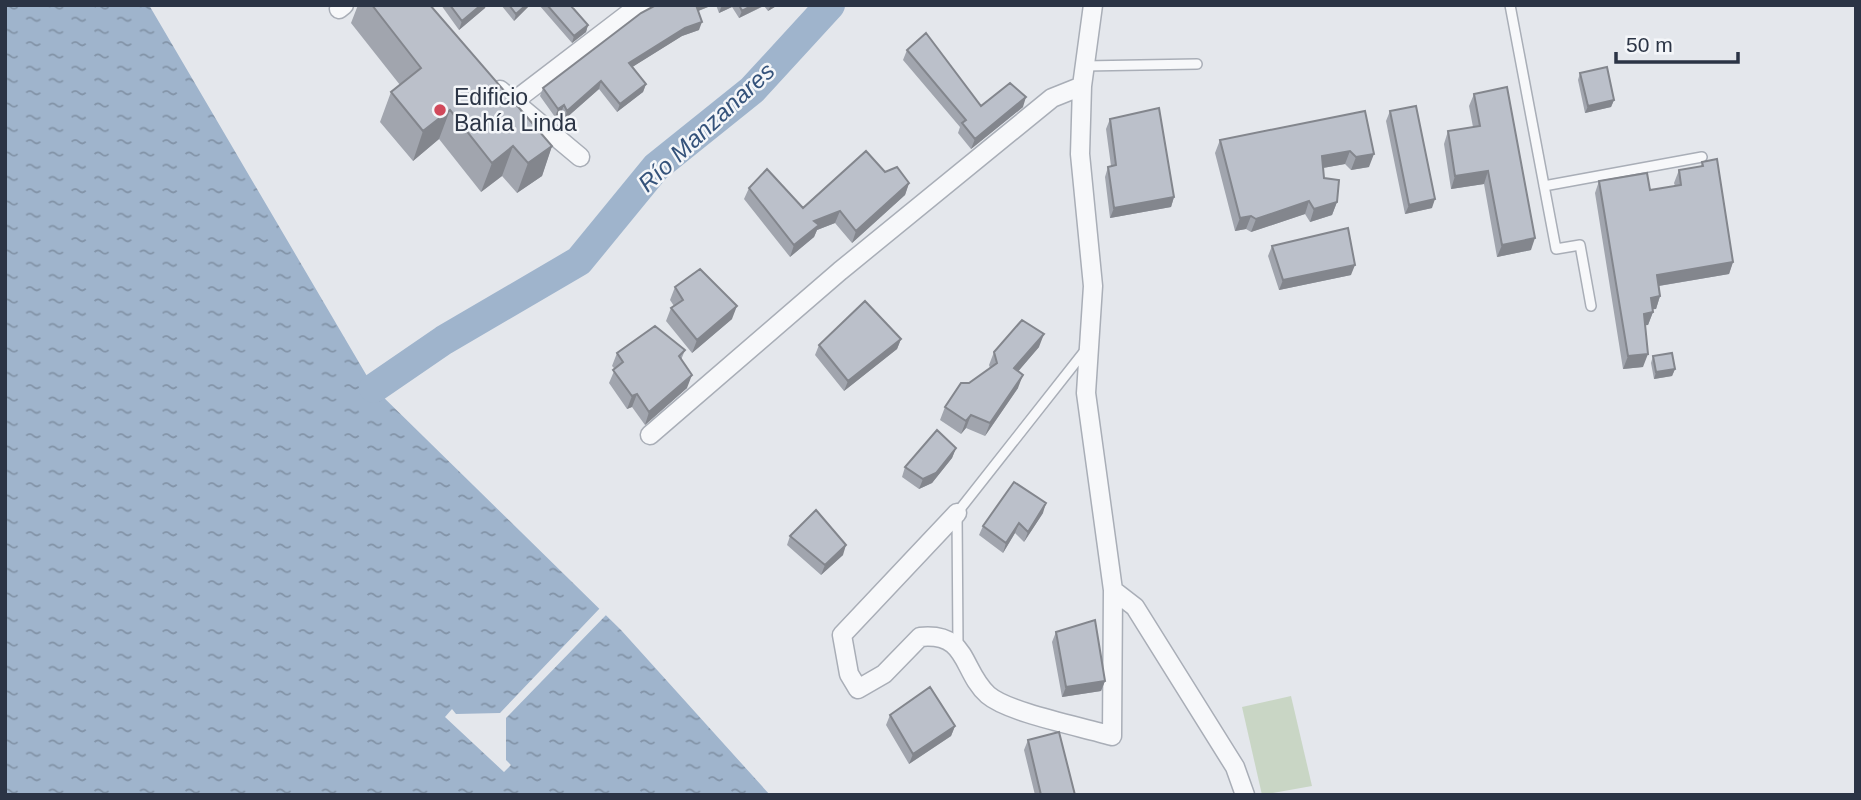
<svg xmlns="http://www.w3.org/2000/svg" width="1861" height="800" viewBox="0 0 1861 800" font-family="Arial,sans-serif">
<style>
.pitch{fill:#c9d6c5}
.water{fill:url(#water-ripples)}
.pier{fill:#e4e7ec}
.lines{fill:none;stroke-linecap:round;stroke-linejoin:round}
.river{stroke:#9fb4cc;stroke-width:30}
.service-casing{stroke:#a9aeb7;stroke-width:12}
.minor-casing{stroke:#a9aeb7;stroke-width:21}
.service{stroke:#f7f8fa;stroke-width:9}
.minor{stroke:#f7f8fa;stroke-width:18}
.wall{fill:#a1a5ae}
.shaded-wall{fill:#83868d}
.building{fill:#bbc0ca;stroke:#83868d;stroke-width:2}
.poi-dot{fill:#d1495b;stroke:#f4f6f9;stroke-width:2.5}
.labels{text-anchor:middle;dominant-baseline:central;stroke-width:5;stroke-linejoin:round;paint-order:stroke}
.poi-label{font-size:23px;fill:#2b3445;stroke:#f4f6f9;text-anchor:start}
.water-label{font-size:24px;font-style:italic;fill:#34527a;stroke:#f4f6f9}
</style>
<defs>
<pattern id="water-ripples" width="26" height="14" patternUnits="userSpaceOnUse" patternTransform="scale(1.75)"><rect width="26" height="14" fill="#9fb4cc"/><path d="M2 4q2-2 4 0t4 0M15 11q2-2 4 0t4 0" fill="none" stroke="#8293a7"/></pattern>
</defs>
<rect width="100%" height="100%" fill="#e4e7ec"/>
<path class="pitch" d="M1291,696L1312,786L1262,795L1242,707Z"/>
<path class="water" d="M5,5H149L374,388L621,630L770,795H5Z"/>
<path class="pier" d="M601,607L608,613L506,718V760L511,765L504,772L445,717L452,709L456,714L500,713Z"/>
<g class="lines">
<path class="river" d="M374,388L444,340L579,261L656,167L752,90L830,5"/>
<g class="service-casing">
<path id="service" d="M1510,5L1556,249L1580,245L1591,306
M1084,66L1197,64
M1544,186L1702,157
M958,647L957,513L1087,348"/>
</g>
<g class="minor-casing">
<path id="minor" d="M339,9L344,5
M500,90L580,157
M513,102L632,11L646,5
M650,435L840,271L1052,98L1082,86
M957,513L842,635L849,674L858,689L884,674L920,637C969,632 961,671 988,695C1009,713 1083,727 1112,736L1113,590L1086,393L1093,286L1080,154L1082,86L1093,5
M1113,590L1135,607L1235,767L1245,795"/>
</g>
<use href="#service" class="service"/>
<use href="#minor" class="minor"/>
</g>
<path class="wall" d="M358,5H430L552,146L542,176L517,193L502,176L481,192L439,139L413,161L380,122L391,92L400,85L351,23Z
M441,5H486L485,8L459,30Z
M501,5H530L514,21Z
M539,5H574L573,9L588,25L586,32L572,43Z
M656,5H713L698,11L699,30L682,36L632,67L646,84L643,92L617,112L599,89L565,119L561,113L555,117L540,96L543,88Z
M716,5H778L768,11L764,6L739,18L732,7L719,13Z
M907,50L981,106L1023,107L971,149L958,133L960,127L903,60Z
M1580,73L1614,100L1611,107L1585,113L1578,80Z
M1474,94L1531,250L1497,257L1484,184L1451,189L1444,144L1448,131L1473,127L1469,106Z
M1365,111L1369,167L1351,170L1345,164L1323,168L1324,178L1337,202L1332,215L1310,222L1305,214L1251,232L1246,229L1235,231L1215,153L1220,140Z
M1390,111L1432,208L1405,214L1386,121Z
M1110,119L1174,197L1171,207L1110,218L1105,177L1108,167L1111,166L1106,129Z
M1702,162L1733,262L1729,274L1659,286L1660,296L1656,309H1653V312L1648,325H1645L1643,367L1623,369L1595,193L1599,181L1650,190L1675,186L1674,183L1679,170L1701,167Z
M885,172L909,183L905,195L852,243L835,223L817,230L814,237L790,257L744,199L749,188L803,208Z
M1272,246L1351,275L1279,290L1268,256Z
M675,287L732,319L692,353L666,321L671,308L674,306L670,300Z
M901,339L897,349L844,391L815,355L819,345Z
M1039,347L1018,371V388L985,436L966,428L961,434L940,420L945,407L969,383L990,368L989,365L994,352Z
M685,350L681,360L687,388L645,425L632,407L627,409L609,383L615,369L612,366L617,353Z
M1653,356L1675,369L1672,376L1654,379L1651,363Z
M956,448L952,458L932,483L919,489L902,477L905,467Z
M1043,513L1024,542L1015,533L1003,553L979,535L983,526Z
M790,536L843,555L821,575L787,545Z
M1056,632L1105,681L1101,691L1062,697L1052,642Z
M890,715L955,726L951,736L909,764L886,725Z
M1028,740L1075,795H1035L1024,750Z"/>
<path class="shaded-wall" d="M481,5H486L485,8L459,30L462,21Z
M526,5H530L514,21L516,14Z
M696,5H713L693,13Z
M722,5H733L732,7L719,13Z
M753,5H765L739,18L742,11Z
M771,5H778L768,11Z
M702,22L699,30L682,36L626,71L629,63L685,28Z
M588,25L586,32L572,43L574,36Z
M601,81L599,89L565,119L567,111Z
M646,84L643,92L617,112L620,104Z
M1026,97L1023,107L971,149L975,139Z
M1614,100L1611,107L1585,113L1588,106Z
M564,105L561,113L555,117L558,109Z
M450,110L439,139L413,161L423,131Z
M513,146L502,176L481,192L492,163Z
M552,146L542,176L517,193L528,163Z
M1350,151L1345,164L1317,169L1322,156Z
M1374,154L1369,167L1351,170L1356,157Z
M1488,171L1484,184L1451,189L1455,176Z
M909,183L905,195L852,243L856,231Z
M1174,197L1171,207L1110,218L1114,208Z
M1435,199L1432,208L1405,214L1409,205Z
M1309,201L1305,214L1251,232L1256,219Z
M1337,202L1332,215L1310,222L1314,209Z
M840,211L835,223L817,230L814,237L790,257L794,245L814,221Z
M1251,216L1246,229L1235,231L1240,218Z
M1535,238L1531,250L1497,257L1502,245Z
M1733,262L1729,274L1652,287L1657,275Z
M1355,265L1351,275L1279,290L1283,280Z
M1660,296L1656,309L1646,310L1651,298Z
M737,306L732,319L692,353L697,340Z
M1653,312L1648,325L1639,326L1644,314Z
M1044,334L1039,347L1010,381L1014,368Z
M901,339L897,349L844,391L848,381Z
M1648,354L1643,367L1623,369L1628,356Z
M1675,369L1672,376L1654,379L1656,372Z
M692,375L687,388L645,425L649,412Z
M1023,375L1018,388L985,436L990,423Z
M637,394L632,407L627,409L632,396Z
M971,415L966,428L961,434L966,421Z
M956,448L952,458L932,483L919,489L923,479Z
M1046,503L1043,513L1024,542L1028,532Z
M1019,523L1015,533L1003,553L1006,543Z
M846,545L843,555L821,575L825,565Z
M1105,681L1101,691L1062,697L1066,687Z
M955,726L951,736L909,764L913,754Z"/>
<path class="building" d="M372,5H430L552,146L528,163L513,146L492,163L450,110L423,131L391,92L421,68Z
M450,5H481L462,21Z
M509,5H526L516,14Z
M547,5H574V6L572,7L588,25L574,36Z
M656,5H696L702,22L685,28L629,63L646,84L620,104L601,81L567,111L564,105L558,109L543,88L641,13Z
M739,5H753L742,11Z
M926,33L981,106L1010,83L1026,97L975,139L962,123L966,120L907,50Z
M1607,67L1614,100L1588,106L1580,73Z
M1507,87L1535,238L1502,245L1488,171L1455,176L1448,131L1480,126L1474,94Z
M1416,106L1435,199L1409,205L1390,111Z
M1159,108L1174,197L1114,208L1108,167L1116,165L1110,119Z
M1365,111L1374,154L1356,157L1350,151L1322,156L1324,178L1339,180L1337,202L1314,209L1309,201L1256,219L1251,216L1240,218L1220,140Z
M866,151L885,172L897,167L909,183L856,231L840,211L814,221L819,225L794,245L749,188L767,169L803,208Z
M1717,159L1733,262L1657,275L1660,296L1651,298L1653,312L1644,314L1648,354L1628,356L1599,181L1647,173L1650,190L1681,185L1679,170L1703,166L1702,162Z
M1348,228L1355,265L1283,280L1272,246Z
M700,269L737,306L697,340L671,308L683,300L675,287Z
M865,301L901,339L848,381L819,345Z
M1022,320L1044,334L1014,368L1023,375L990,423L971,415L966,421L945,407L961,383H969L997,363L994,352Z
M655,326L685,350L679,356L692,375L649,412L637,394L632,396L613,370L623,362L617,353Z
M1672,353L1675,369L1656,372L1653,356Z
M937,430L956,448L936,473L923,479L905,467Z
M1014,482L1046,503L1028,532L1019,523L1006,543L983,526Z
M816,510L846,545L825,565L790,536Z
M1095,620L1105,681L1066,687L1056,632Z
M930,687L955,726L913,754L890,715Z
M1059,732L1075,795H1041L1028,740Z"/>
<circle class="poi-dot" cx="440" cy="110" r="7"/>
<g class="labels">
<g class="poi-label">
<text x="454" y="97">Edificio<tspan x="454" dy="26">Bahía Linda</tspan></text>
</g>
<g class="water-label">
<text transform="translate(706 127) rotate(-43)">Río Manzanares</text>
</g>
</g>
<rect width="1861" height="800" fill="none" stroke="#2b3445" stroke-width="14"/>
<path d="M1616 52v10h122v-10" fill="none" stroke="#2b3445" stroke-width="3.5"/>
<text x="1626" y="52" font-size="21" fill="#2b3445" stroke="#f4f6f9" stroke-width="5" paint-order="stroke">50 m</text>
</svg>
